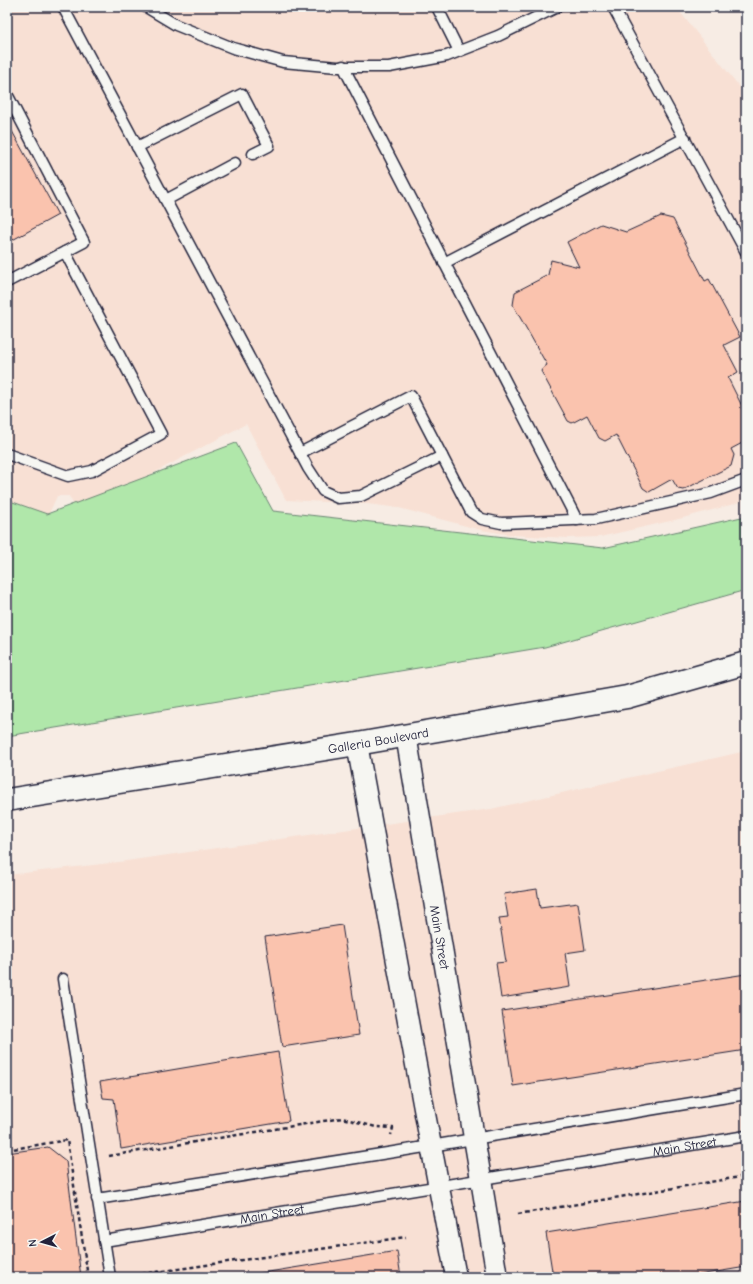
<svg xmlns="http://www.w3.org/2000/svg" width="753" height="1284" viewBox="0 0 753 1284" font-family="'Comic Neue',sans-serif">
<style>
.built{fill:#f8e0d4}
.green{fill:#b0e7aa;stroke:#698472}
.building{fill:#fac3ae;stroke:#22223b}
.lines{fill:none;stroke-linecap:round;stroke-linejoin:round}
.service-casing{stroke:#22223b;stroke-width:13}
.minor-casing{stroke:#22223b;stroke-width:23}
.secondary-casing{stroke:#22223b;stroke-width:25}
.path{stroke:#22223b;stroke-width:2.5;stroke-dasharray:4 3;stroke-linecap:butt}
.service{stroke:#f6f6f2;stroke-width:10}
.minor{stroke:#f6f6f2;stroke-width:20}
.secondary{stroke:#f6f6f2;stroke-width:22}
.labels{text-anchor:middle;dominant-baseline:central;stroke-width:3;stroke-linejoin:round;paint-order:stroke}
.street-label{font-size:13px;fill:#22223b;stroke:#f6f6f2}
</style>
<rect width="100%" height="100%" fill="#f7ece4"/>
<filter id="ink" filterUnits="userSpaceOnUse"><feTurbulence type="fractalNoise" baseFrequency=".025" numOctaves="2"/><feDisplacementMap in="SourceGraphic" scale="8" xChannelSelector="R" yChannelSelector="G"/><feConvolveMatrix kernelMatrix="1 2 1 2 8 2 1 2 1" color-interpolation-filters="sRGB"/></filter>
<g filter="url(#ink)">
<path class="built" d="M7,7H676L746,95V499L734,504L679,519L600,537L568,538L513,535L481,530L399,508L367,504L286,500L246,424L78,513L69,496H57L47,518L7,499Z
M746,751V1277H7V875L119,862L491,809Z"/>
<path class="green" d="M236,443L273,511L603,548L746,516V590L545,647L7,736V500L47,514Z"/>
<path class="building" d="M7,122L58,215L7,243Z
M661,216L673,219L705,281L709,279L740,337L724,345L738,372L728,378L746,414V441L731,449L734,455L731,466L683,490L678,489L672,479L649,492L643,488L616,435L605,441L599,438L587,415L572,423L568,421L541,371L543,368L547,365L513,305L515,292L548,275L551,260L579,267L567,242L601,224L626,232Z
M537,889L540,908L578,903L585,950L565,953L570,987L501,998L496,963L506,962L499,918L508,917L504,894Z
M342,925L359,1035L282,1047L265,937Z
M746,974V1050L513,1086L502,1011Z
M278,1052L289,1121L121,1149L114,1099L103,1098L100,1082Z
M48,1147L66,1161L81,1277H7V1153Z
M746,1201V1267L687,1277H553L546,1233Z
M397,1251L401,1277H238Z"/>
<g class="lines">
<g class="service-casing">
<g id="service">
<path d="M63,7L308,468L323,491L338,498L361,496L442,456"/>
<path d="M146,7L176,25L233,48L283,62L337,67H389L447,56L498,36L557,7"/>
<path d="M437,7L459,51"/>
<path d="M613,7L746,252"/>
<path d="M343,66L577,520"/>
<path d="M7,94L84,242L7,282"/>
<path d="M137,147L242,94L269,146L253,154"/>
<path d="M166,200L235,163"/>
<path d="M444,263L685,138"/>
<path d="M300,453L411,396L471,512L482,519L501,523L596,519L711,493L746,480"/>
<path d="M7,454L68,476L92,471L161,434L65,252"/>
<path d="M63,979L110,1277"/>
<path d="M97,1199L394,1152L746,1094"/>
<path id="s1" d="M104,1241L746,1136"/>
</g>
</g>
<g class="minor-casing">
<g id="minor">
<path id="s2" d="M406,735L481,1179L497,1277"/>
<path d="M357,744L425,1114L456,1277"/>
</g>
</g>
<g class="secondary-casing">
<g id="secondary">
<path id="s3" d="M7,800L357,744L627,697L746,663"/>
</g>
</g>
<path class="path" d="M7,1150L67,1140L88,1277
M109,1156L342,1118L376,1127L393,1128L391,1135
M518,1214L746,1176
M128,1276L406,1237"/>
<use href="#service" class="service"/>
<use href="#minor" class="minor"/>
<use href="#secondary" class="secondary"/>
</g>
</g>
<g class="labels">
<g class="street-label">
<text stroke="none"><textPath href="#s3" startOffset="376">Galleria Boulevard</textPath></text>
<text stroke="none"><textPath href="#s2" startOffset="205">Main Street</textPath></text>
<text stroke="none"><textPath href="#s1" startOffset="588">Main Street</textPath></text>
<text stroke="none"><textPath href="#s1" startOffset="170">Main Street</textPath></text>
</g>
</g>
<rect width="753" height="1284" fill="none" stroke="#f6f6f2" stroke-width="24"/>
<rect x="12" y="12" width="729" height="1260" fill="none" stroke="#22223b" stroke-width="1.5" filter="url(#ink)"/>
<g transform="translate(42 1242) rotate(264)" stroke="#f6f6f2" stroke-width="3" paint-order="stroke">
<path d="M0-3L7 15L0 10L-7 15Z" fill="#22223b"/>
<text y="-6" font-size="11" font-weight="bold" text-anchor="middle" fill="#22223b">N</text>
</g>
</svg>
